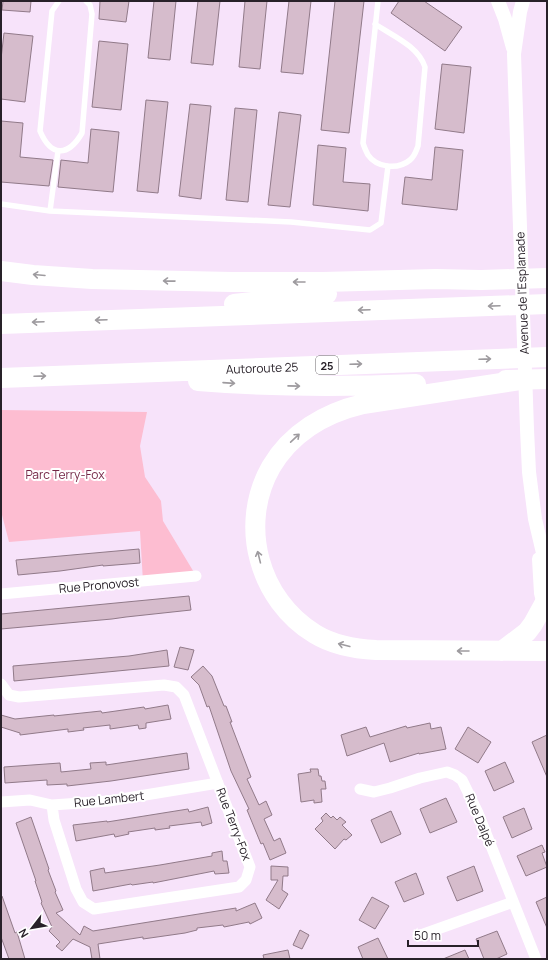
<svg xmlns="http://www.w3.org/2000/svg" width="548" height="960" viewBox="0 0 548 960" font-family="Manrope,sans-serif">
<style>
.green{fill:#fdbdd1}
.building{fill:#d6bccc;stroke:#917a89}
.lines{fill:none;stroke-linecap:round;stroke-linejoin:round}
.service{stroke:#fff;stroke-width:5.5}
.minor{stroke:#fff;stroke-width:11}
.tertiary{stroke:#fff;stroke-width:14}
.motorway{stroke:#fff;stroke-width:20}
.oneway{stroke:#9e9b9f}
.labels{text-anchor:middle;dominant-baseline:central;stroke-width:4;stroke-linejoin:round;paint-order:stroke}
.shield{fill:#fff;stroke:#686469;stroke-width:1}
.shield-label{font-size:11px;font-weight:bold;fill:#282129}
.street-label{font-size:12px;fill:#282129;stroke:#fff}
.park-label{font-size:12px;fill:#742646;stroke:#fff}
</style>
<rect width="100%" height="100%" fill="#f7e3fa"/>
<path class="green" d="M1,410L147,412L140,446L145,477L161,501L163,521L195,574L143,582L140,531L9,542L1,511Z"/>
<path class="building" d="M3,1H31L30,12L2,10Z
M100,1H129L126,22L99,19Z
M154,1H176L170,60L148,58Z
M198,1H220L213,65L191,63Z
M245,1H267L260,69L239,67Z
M289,1H311L303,74L281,72Z
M335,1H364L349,133L321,130Z
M399,1H424L462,27L445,51L391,13Z
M4,33L33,36L25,102L1,99V59Z
M99,41L128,44L121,110L92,107Z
M442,64L471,67L464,133L435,129Z
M146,100L168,102L158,193L137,191Z
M190,104L211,106L201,199L179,196Z
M235,108L257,110L248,202L226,200Z
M279,112L301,115L290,207L268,205Z
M1,121L23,123L20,157L53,160L49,186L1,182Z
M91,129L119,132L113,192L58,187L61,160L88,163Z
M318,145L346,148L343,182L370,184L368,211L313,205Z
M435,147L463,150L457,210L402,204L405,177L432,180Z
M139,549L140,563L103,566V565L60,571L18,575L16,560Z
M189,596L191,610L126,617L112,619L1,629V614Z
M180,647L194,650L188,670L174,667Z
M167,650L169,666L14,681L13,666L129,656Z
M203,666L212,676L224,706H226L232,722H230L251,777L247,779L259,805L266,801L272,815L264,819L274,841L280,838L286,853L270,860L263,843L261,844L247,810L249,809L231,771L209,706L207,707L199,685L191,677Z
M168,705L171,719L146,723V728L139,729L138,725L110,729V725L83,728L84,730L68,732V729L20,735V733L1,727V715L15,719L54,715V716L101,711L102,713L144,707L145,709Z
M430,723L431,729L441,727L446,749L419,754V753L390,762L384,743L347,756L341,735L366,727L370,737L406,726L407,728Z
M468,727L491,742L478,763L455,749Z
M547,735V777L532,742Z
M187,753L189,769L111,781L67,786V784L47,785V780L5,783L4,767L60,763L61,772L91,769L90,763L106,762V765Z
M505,762L514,782L494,791L485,771Z
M310,769H318L319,776H321L322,781H325L326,789H321L322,802L314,803V800L301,802L298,774L311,772Z
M446,798L457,822L430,833L420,809Z
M208,807L212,823L202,826L201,822L169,826L170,828L155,830V828L128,832L129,834L115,837L114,834L76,841L73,825L107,821V822L188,809L189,812Z
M524,808L532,829L512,838L503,817Z
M391,811L401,834L381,843L371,820Z
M326,813L331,818L333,816L337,820L340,817L346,822L342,825L352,835L346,840L344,839L335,849L315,829L323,821L321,818Z
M31,817L49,869L48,870L56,891L55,892L63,910L56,913L80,935L84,926L93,931L236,908V911L255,903L262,918L250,924L249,922L224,927L223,925L197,928V930L185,933L143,939V937L98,944L100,959H92L90,947L73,939L62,951L56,946L60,942L49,931L52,927L41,903L42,902L35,881H36L16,823Z
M542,845L545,852L542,853L547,867L526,876L517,856Z
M222,851L223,861H227L229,873L215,874L214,871L153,883V882L132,885L131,884L93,891L90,871L104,868L105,873L160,865L212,856V853Z
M271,866L288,867V876H283L282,890L288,894L279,909L266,900L278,880H271Z
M474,866L483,891L457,901L447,877Z
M416,873L424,894L404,902L395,882Z
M1,896H2L15,933L17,932L25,959H9L1,937Z
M372,897L389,906L375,929L359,920Z
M547,897V928L536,902Z
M300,930L309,935L302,949L293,945Z
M497,931L507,954L496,959H484L476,939Z
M378,938L388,959H363L358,947Z
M288,950L290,959H264L263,955Z
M465,950L469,959H443Z"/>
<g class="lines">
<path class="service" d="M59,1L52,11L40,131C51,157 68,157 82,133L92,14L90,5L86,1
M375,24C393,36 418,46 425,67L418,146C416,151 415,156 410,160C398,170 377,168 368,155C366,151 364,147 363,143L378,1
M1,204L50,211L291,222L370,230L381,223L388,166
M50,211L58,151"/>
<path class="minor" d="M1,594L196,576
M1,684L9,695L19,697L164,685L176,687L184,695L250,867L246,880L239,887L94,909L83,902L76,889L54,820L52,805
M360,789L374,792L390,788L420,778L447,772L455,775L462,780L478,813L536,959
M1,802L30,800L52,805L109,801L218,783
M418,936L513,902"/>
<path class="tertiary" d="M498,1L505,19L513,48
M523,1L520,12L514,54L527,429L529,472L535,519L547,570
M539,559L541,593L546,613"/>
<path class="motorway" d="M1,271L33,275L92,279L232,282H323L436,279L481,280L547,278
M234,304L327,294
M1,324L547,304
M1,378L547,357
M506,380L547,379
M520,380L363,404C325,413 291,433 271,467C238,525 259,600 315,634C333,645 355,649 376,650L547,651
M198,381C271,387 343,387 416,384
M502,651L527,632L533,624L544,604"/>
</g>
<defs><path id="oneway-shaft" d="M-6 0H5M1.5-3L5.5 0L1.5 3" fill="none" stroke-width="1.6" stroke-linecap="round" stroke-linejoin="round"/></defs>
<g class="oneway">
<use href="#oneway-shaft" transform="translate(39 275) rotate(-175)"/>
<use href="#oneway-shaft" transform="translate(169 281) rotate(-179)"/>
<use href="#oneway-shaft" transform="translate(299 282) rotate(180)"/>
<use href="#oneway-shaft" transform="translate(494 306) rotate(178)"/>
<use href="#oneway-shaft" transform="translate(364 310) rotate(178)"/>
<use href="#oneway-shaft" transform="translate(101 320) rotate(178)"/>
<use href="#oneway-shaft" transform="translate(38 322) rotate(178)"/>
<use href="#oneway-shaft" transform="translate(485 359) rotate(-2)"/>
<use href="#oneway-shaft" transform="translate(356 364) rotate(-2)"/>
<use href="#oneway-shaft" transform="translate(40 376) rotate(-2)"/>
<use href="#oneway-shaft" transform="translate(229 383) rotate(4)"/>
<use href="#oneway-shaft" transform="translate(294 386) rotate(1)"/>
<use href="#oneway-shaft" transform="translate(295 438) rotate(-43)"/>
<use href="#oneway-shaft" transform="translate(259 557) rotate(-104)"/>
<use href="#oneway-shaft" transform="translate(344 645) rotate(-166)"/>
<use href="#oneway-shaft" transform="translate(463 651) rotate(-180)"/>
</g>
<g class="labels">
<rect class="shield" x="316" y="356" width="22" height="18" rx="3"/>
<g class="shield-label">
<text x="327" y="365">25</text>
</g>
<g class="street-label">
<text transform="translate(522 293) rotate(-92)">Avenue de l'Esplanade</text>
<text transform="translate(262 368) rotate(-2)">Autoroute 25</text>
<text transform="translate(99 585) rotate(-5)">Rue Pronovost</text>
<text transform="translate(109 799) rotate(-6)">Rue Lambert</text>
<text transform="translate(480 820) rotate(67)">Rue Dalpé</text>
<text transform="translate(234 824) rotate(69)">Rue Terry-Fox</text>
</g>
<g class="park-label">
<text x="65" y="474">Parc Terry-Fox</text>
</g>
</g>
<rect width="548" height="960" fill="none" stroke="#282129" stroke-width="4"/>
<g transform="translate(32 928) rotate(239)" stroke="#ffffff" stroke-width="3" paint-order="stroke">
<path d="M0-3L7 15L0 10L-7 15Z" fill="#282129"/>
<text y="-6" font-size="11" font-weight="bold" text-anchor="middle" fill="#282129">N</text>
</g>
<path d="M408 940v6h70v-6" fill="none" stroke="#282129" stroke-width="2"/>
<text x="414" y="940" font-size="12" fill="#282129" stroke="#ffffff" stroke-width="3" paint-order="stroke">50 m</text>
</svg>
